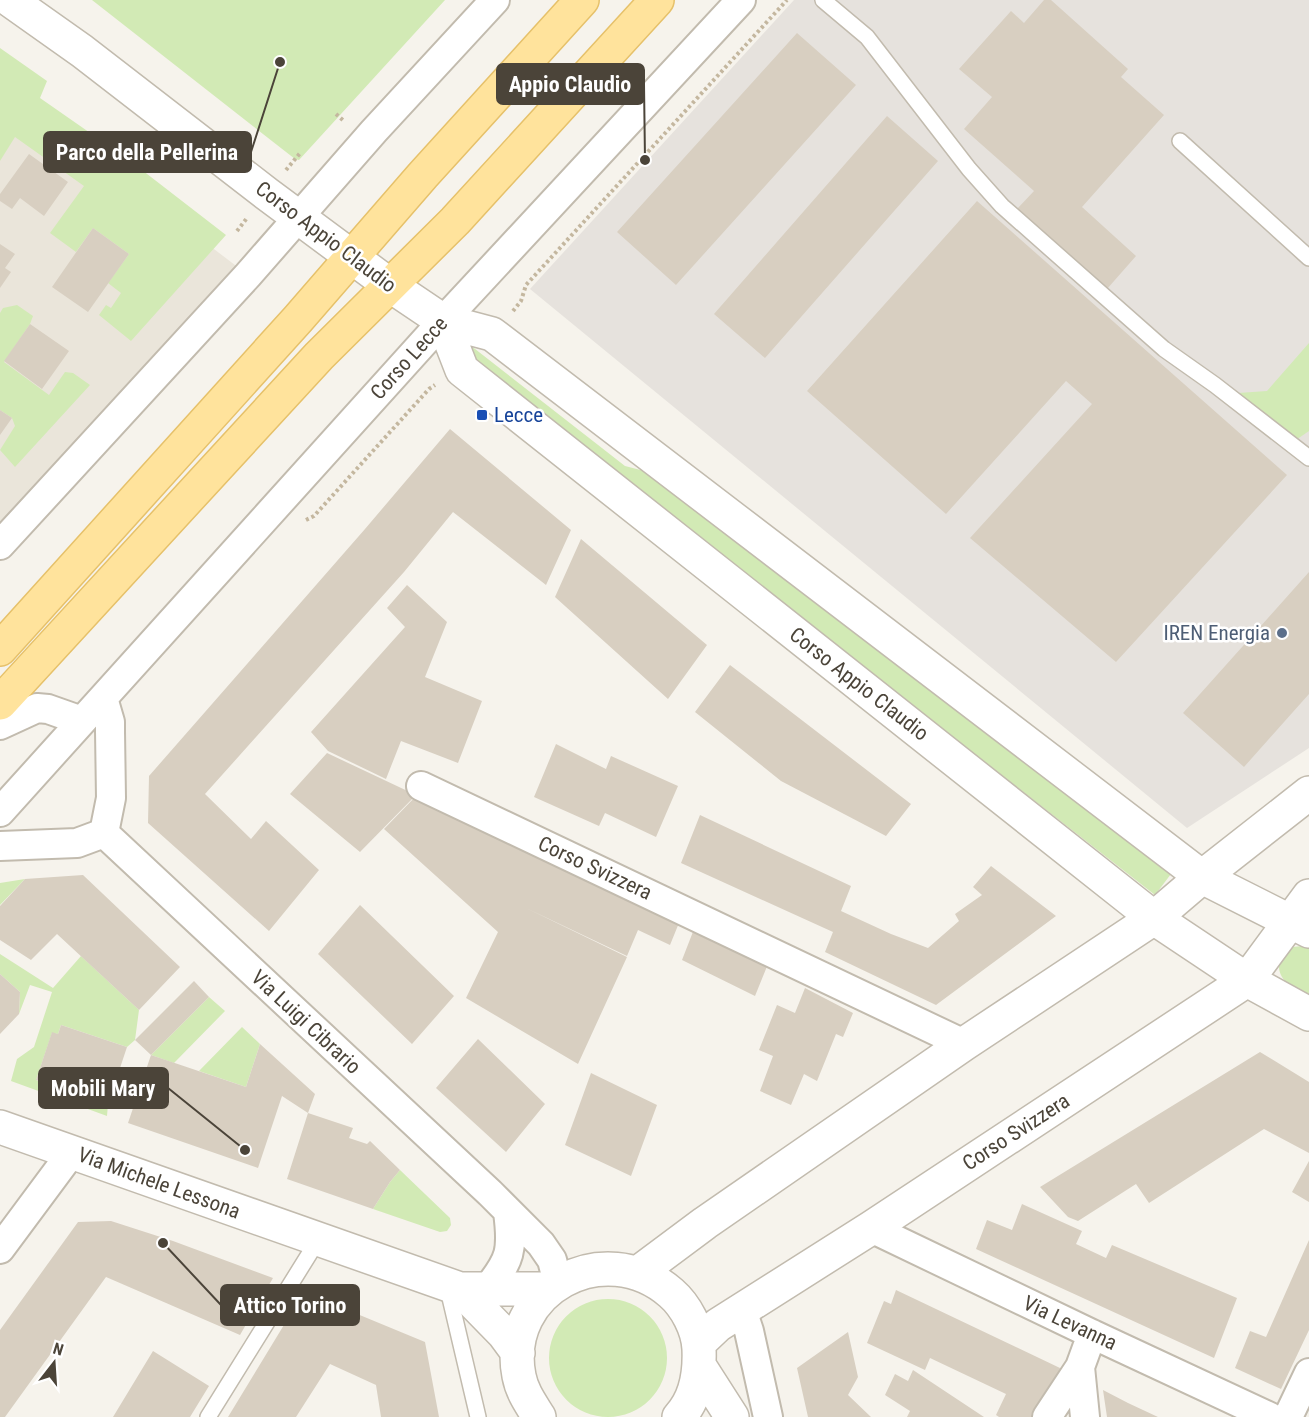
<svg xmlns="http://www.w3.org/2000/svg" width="1309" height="1417" viewBox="0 0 1309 1417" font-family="'Roboto Condensed',sans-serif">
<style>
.residential{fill:#eae5da}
.industrial{fill:#e6e2dd}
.green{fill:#d2eab5}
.building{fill:#d8cfc1}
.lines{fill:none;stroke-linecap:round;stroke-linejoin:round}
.service-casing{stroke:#c2bbae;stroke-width:18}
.minor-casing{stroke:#c2bbae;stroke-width:32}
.tertiary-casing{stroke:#c2bbae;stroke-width:36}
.primary-casing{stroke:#e6c16a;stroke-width:36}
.path{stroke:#c4b79f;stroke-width:4;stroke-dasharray:3 3;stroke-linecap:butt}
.service{stroke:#fff;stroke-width:15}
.minor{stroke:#fff;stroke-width:28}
.tertiary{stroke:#fff;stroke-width:33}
.primary{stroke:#ffe39c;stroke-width:33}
.transit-dot{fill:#1a4fb4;stroke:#fff;stroke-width:2}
.service-dot{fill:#5c6f8a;stroke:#fff;stroke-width:2}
.labels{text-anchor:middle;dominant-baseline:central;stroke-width:5;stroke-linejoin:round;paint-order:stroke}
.street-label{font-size:21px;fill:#4b4439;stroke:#fff}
.transit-label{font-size:21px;fill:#164399;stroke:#fff;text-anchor:start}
.service-label{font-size:21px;fill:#4e5e75;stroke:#fff;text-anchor:end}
.leader{fill:none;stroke:#4b4439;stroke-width:2}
.callout-dot{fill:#4b4439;stroke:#fff;stroke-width:2}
.callout{fill:#4b4439;stroke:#4b4439;stroke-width:2}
.callout-label{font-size:22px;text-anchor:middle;font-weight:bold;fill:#fff}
</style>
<rect width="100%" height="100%" fill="#f6f3ec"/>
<path class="residential" d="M0,86L248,275L0,537Z"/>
<path class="industrial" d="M794,0H1309V748L1187,828L530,289Z"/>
<path class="green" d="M92,0H445L299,160L295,159Z
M0,48L47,81L40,98L129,160L226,235L131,341L99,315L106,305L111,308L121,293L108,283L129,254L93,228L76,252L50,233L84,186L15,137L0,161Z
M17,305L33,316L30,324L4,362L49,395L65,372L73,373L90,385L15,467L0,450L15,426L12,418L0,410V313L3,308Z
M461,338L625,466L660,475L1171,874L1155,895L454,347Z
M1309,343V431L1293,442L1238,393L1267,391Z
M25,879L0,905V883Z
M1303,946L1309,948V998C1295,990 1272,978 1281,958C1283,954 1289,950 1292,947Z
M0,954L53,988L81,956L139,1010L135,1040L127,1047L61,1025L58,1034L52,1033L36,1080L108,1104L107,1116L11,1081L17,1059L34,1047L52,992L30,985L19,1014L20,992L0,974Z
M209,997L225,1011L174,1063L151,1055Z
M242,1027L260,1044L246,1087L199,1071Z
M400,1170L450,1218L451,1225L447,1231L440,1232L373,1209L390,1182Z
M549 1358a59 59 0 1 1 118 0a59 59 0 1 1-118 0Z"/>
<path class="building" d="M1044,0H1051L1128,69L1121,77L1164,115L1082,207L1136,256L1107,289L1017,209L1034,191L964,129L992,97L959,69L1011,11L1024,23Z
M797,33L856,85L676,285L617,232Z
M887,116L938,161L765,358L714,314Z
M29,154L68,182L44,216L20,198L12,209L0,201V194Z
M977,201L1287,475L1116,662L970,538L1092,404L1066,381L946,514L807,391Z
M93,228L129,254L88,312L52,287Z
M0,244L15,254L5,268L11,272L0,288Z
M30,324L69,351L42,389L4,361Z
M0,410L12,418L0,435Z
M450,429L571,530L546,585L453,512L404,572L205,794L251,839L266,821L319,870L269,931L148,823L149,776L365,529Z
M581,539L707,645L668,699L555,597Z
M1309,572V694L1244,767L1183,713Z
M407,585L447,622L425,677L482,701L458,763L401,741L386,779L328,751L311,732L405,627L387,608Z
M730,665L911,804L886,836L781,781L695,712Z
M556,744L606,769L611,756L678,786L656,837L605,813L599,826L534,797Z
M327,753L416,795L360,852L290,794Z
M417,795L681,918L670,945L638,930L627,956L526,908L627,957L578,1064L466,998L498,932L384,829Z
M700,815L851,886L841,911L891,934L928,948L959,921L955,914L982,895L973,887L991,866L1056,916L936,1005L825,952L833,932L681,863Z
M83,875L180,967L139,1010L57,934L31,960L0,940V906L25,879Z
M360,905L454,996L412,1044L318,954Z
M696,924L770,959L755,996L682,960Z
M0,974L20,992L19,1014L0,1034Z
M194,981L209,997L151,1055L246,1087L260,1044L315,1094L308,1113L353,1128L349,1138L367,1144L370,1141L400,1170L390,1182L373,1209L287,1179L308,1113L282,1096L258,1168L128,1123L151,1055L135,1040Z
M805,988L853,1013L843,1037L836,1034L817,1081L804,1074L791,1105L760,1091L773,1056L759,1050L777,1005L795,1013Z
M61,1025L127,1047L108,1104L36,1080L52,1032L58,1034Z
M478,1039L545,1104L506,1152L436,1088Z
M1260,1052L1309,1082V1153L1264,1129L1149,1203L1136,1184L1078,1221L1068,1217L1040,1187Z
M591,1073L657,1105L631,1176L565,1145Z
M1309,1161V1202L1292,1192Z
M1022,1204L1082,1231L1076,1244L1106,1258L1112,1245L1237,1298L1214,1358L976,1249L987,1220L1012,1230Z
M111,1221L173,1241L273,1278L240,1335L106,1277L5,1417H0V1330L78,1222Z
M1309,1240V1330L1281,1389L1235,1368L1250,1331L1266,1337Z
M896,1290L1060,1368L1057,1386L1036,1417H999L996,1415L1006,1394L930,1358L925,1370L867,1343L884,1301L891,1304Z
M304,1292L425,1342L439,1417H381L376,1385L330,1364L296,1417H228Z
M848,1332L858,1377L848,1395L871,1417H808L797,1368Z
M153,1351L209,1386L190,1417H113Z
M913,1370L984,1417H907L910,1411L885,1395L895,1374L908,1381Z
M1103,1390L1128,1403L1158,1417H1107Z"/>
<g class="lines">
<g class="service-casing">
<path id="service" d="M823,0L867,37L969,169L1002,206L1164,349L1215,385L1309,458
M1180,141L1309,258
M447,1285L478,1417
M208,1417L318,1240"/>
</g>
<g class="minor-casing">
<path id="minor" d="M0,545L248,275L374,131L495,0
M103,698L110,722V731L111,798L104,833
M0,725L37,708L48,709L82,721
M421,786L964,1044
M0,812L443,321L741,0
M104,833L490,1193L541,1244L552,1260L558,1283
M0,846L77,843L104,833
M871,1228L1092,1334L1270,1417
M0,1249L72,1152
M486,1290C511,1260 513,1250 508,1212
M742,1310L749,1331L768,1417
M1080,1367L1085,1417
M1047,1417L1080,1367L1092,1334
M1288,1417L1309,1373"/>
</g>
<g class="tertiary-casing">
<path id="tertiary" d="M10,0L82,51L267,194L391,286L443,321L492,334L1202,877L1309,931
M443,321L462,370L1154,918L1247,980L1309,1014
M0,1127L460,1289H550
M638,1273L705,1223L964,1044L1154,918L1202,877L1309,793
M460,1289L504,1334L518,1353
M699,1343L718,1325L871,1228L1247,980L1309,896
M700,1367L732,1417
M539,1417C531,1404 522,1392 519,1376C502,1290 604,1235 671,1293C686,1306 698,1329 699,1349C700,1373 696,1399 679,1417"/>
</g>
<g class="primary-casing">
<path id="primary" d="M0,649L298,319L423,175L582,0
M0,703L319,356L455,221L657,0"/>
</g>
<path class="path" d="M336,114L344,121
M286,170L301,152
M237,231L247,218
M513,311L521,301L526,285L787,0
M306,520L314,516L429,389L435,385"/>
<use href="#service" class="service"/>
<use href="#minor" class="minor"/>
<use href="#tertiary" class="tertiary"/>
<use href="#primary" class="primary"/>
</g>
<rect class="transit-dot" x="476" y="409" width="12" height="12" rx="3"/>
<circle class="service-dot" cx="1282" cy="633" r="6"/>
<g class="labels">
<g class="street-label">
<text transform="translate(326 237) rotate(37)">Corso Appio Claudio</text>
<text transform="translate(409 358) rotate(-48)">Corso Lecce</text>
<text transform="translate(859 684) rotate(38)">Corso Appio Claudio</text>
<text transform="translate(595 868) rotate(25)">Corso Svizzera</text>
<text transform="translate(306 1022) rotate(43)">Via Luigi Cibrario</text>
<text transform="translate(1016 1132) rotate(-33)">Corso Svizzera</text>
<text transform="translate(159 1183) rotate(20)">Via Michele Lessona</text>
<text transform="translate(1070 1323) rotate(25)">Via Levanna</text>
</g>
<g class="transit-label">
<text x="494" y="415">Lecce</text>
</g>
<g class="service-label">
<text x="1270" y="633">IREN Energia</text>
</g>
</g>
<path class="leader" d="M645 160L644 84M280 62L251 152M245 1150L168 1088M163 1243L221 1305"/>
<g class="callout-dot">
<circle cx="645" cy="160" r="6"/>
<circle cx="280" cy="62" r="6"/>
<circle cx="245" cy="1150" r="6"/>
<circle cx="163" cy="1243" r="6"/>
</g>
<g class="callout">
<rect x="497" y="64" width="147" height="40" rx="6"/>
<rect x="44" y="132" width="207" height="40" rx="6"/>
<rect x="39" y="1068" width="129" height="40" rx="6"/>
<rect x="221" y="1285" width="138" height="40" rx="6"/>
</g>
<g class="callout-label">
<text x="570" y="92">Appio Claudio</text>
<text x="147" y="160">Parco della Pellerina</text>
<text x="103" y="1096">Mobili Mary</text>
<text x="290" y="1313">Attico Torino</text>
</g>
<g transform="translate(54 1363) rotate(17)" stroke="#ffffff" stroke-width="4.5" paint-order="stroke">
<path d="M0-4.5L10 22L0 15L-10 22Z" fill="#4b4439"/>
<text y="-9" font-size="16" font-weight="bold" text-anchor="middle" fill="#4b4439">N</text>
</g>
</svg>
